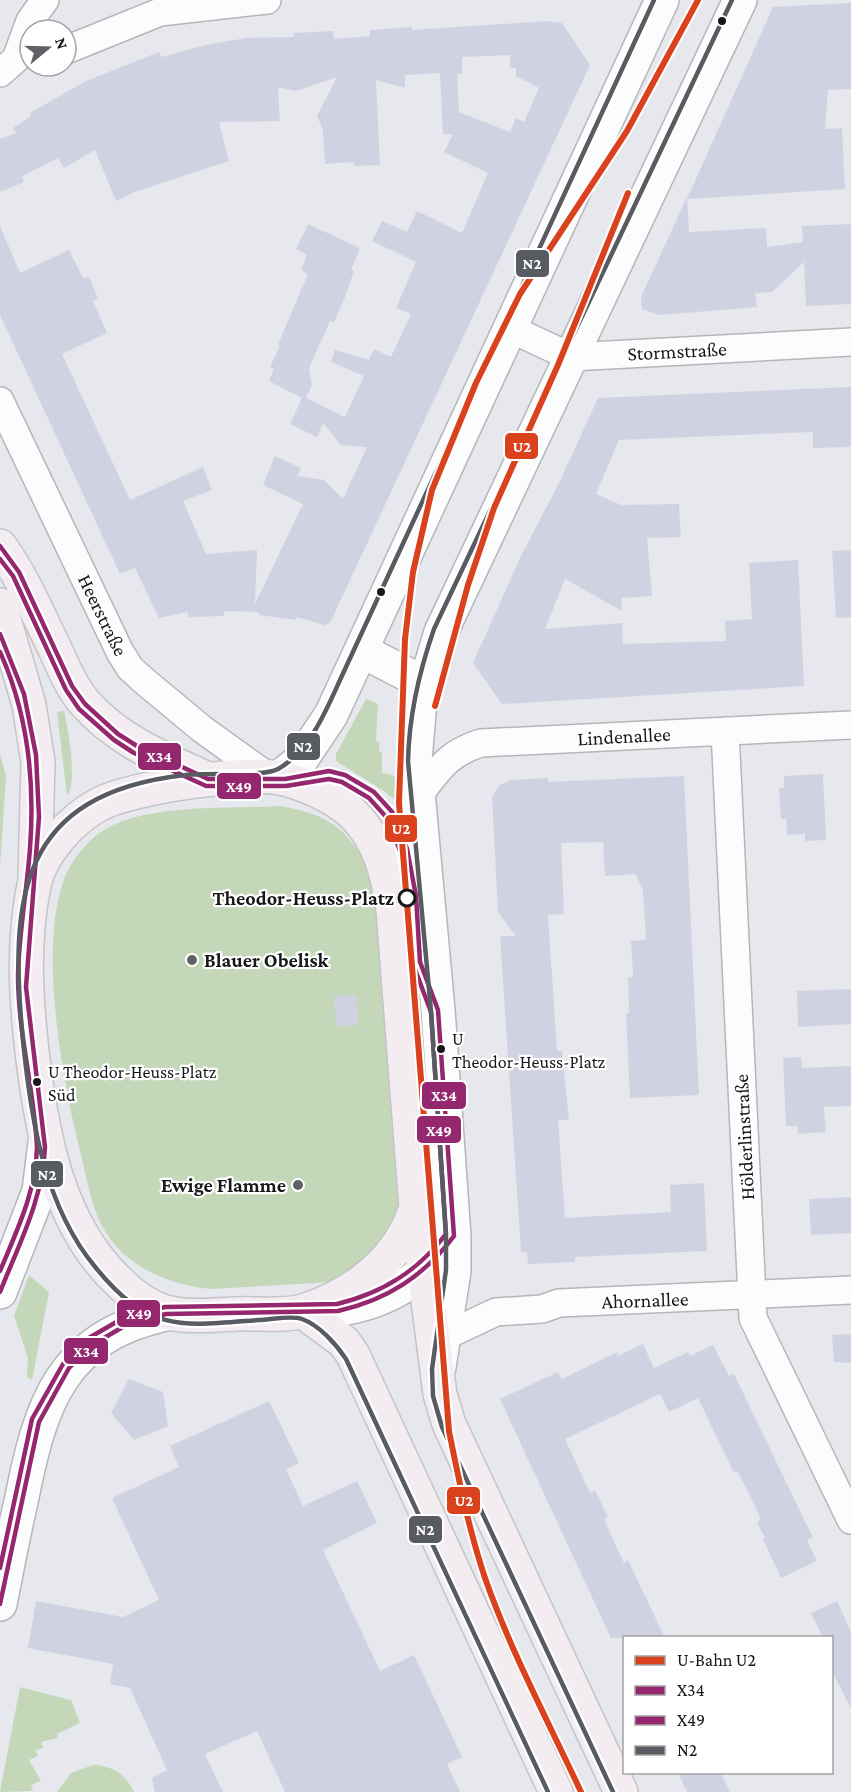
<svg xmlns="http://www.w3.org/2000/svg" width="851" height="1792" viewBox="0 0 851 1792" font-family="'Crimson Pro',serif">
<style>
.green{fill:#c4d8b9}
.building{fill:#d0d2e2;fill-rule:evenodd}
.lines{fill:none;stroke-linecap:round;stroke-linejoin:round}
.minor-casing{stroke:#b4b6ba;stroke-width:30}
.secondary-casing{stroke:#b4b6ba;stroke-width:36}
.primary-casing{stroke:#c3c4c7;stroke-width:36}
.minor{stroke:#fbfcfc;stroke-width:27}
.secondary{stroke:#fbfcfc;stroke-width:33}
.primary{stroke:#f3edf1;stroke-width:33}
.bus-1-casing{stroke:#fff;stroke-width:9}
.bus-2-casing{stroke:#fff;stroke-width:9}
.bus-3-casing{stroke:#fff;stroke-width:9}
.bus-1{stroke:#95276e;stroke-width:4.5}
.bus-2{stroke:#95276e;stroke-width:4.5}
.bus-3{stroke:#595b62;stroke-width:4.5}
.metro-1-casing{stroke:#fff;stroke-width:10}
.metro-1{stroke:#da421e;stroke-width:6}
.bus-dot{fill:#17181b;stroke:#fff;stroke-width:2}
.stop-dot{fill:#fff;stroke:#17181b;stroke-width:3}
.poi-dot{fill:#5f6165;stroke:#fff;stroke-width:2}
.labels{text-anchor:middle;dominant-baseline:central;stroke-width:4.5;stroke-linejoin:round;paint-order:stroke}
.bus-label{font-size:18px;fill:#17181b;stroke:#fff;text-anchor:start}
.street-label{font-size:20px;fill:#17181b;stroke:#fff}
.stop-label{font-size:20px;font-weight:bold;fill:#17181b;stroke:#fff;text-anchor:end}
.poi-label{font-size:20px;font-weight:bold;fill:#17181b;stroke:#fff;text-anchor:start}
.line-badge{stroke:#fff;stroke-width:2}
.badge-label{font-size:16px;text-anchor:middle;font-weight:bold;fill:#fff}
</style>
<rect width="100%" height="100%" fill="#e6e8ee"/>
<path class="green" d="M366,699L378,704L376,741L380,742L379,752H382V773L405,778L403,807L384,791L336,761V754Z
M64,711C68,728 78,783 67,796L57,712Z
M0,754L6,776L0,868Z
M280,806C338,816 351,834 377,884L400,1206L397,1224L376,1257L332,1282L211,1289C171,1285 129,1269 106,1233C92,1211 87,1180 81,1155C63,1083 37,947 65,877C72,860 84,845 98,834C139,803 229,809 280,806Z
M29,1275L49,1292L32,1380L27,1377L28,1358L14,1316Z
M20,1687L71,1700L80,1723L57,1734V1738L41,1742L43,1748L35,1750L38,1756L29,1760L41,1781L31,1785L33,1791L0,1792Z
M93,1765C112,1765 126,1775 134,1792H57L71,1773Z"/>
<path class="building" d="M851,3V89L828,90L825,129L842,128L845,189L687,199L773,7Z
M548,21L562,23L590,65L330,623L324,625L297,617L296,620L259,615V612L224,611V616L189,617L187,612L159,618L135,568L120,574L0,315V226L20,273L69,250L83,278L89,277L98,298L93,301L107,333L62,354L130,500L203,467L212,490L183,501L206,554L257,550L255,604L303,504L263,485L275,456L301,468L297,476L324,480L343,499L367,447L341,445L323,423L317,437L290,424L302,398L269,381L274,369L270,367L280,346L278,344L308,274L301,270L307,255L296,249L308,224L360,248L351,270L354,271L345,297L334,322L330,321L309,368L312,385L306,398L345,417L364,376L331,362L335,350L369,360L374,349L391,357L411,314L396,308L416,262L372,241L382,221L407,232L417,211L462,233L488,173L444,152L453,134H443L440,73L405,75V88L376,80L380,165L354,166V162L325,164L323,130L317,116L337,77L296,91L278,87L280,121L219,122L229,161L135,192L116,201L95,150L64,168L58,158L22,176L24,182L0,192V139L16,133L13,128L31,116L30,113L86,81L159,52L161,57L210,44L247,38L294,37V33L333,31L334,39L370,36V30L412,27V30ZM510,55V68H516V76L539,88L524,122L516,118L510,132L459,112L457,74H462V57Z
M687,197L689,232L766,228L767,247L803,242L802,226L851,224V304L806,306L804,262L772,292L755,293L757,307L660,315L642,309L641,297Z
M851,387V447L813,448V432L619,440L596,494L621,505L679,504L681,537L647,538L652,596L621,598L622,611L565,579L545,629L622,623L623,644L726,641L725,621L752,619L749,563L798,560L804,686L502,704L473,663L520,558L560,481L598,398Z
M851,550V617L836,618L832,551Z
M823,774L826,840L805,841V834L787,835L786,819H781L779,788H784V776Z
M684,776L699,1095L630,1098L626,1013H629L628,978L633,977L631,941L646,940L643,890L635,874L605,876L603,842L561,843L564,914L548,915L557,1051H562L569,1120H558L565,1218L671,1212L670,1185L704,1183L707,1251L575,1257V1262L528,1264L527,1252H521L500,936H516L498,912L492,797L500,785L511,780L548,778V782Z
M851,989V1024L798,1027L797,991Z
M356,995L358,1025L336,1026L334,996Z
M801,1057L802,1068L851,1066V1106L824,1107L826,1132L798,1134L797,1126H786L783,1058Z
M851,1197V1233L811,1235L809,1199Z
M851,1334V1363L834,1362L832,1335Z
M643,1344L654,1368L688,1352L690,1356L713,1345L729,1376L734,1374L772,1453L813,1538L807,1540L817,1561L781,1578L763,1539L765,1538L757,1522L761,1520L750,1495L737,1471L734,1473L698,1398L669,1412L660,1394L565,1439L590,1493L595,1490L608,1517L604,1519L614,1542L624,1563L628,1560L665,1638H611L500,1399L558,1372L562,1379L617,1352L618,1356Z
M129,1379L163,1392L168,1426L134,1440L111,1413Z
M269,1401L299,1463L286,1469L303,1506L357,1481L377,1523L323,1550L380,1671L414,1655L462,1757L447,1764L460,1792H285L257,1731L205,1754L223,1792H155L152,1778L167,1770L130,1688L110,1684L113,1664L28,1648L36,1601L123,1617L159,1600L112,1498L179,1467L170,1446Z
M837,1601L851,1632V1709L831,1669V1638H823L811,1613Z
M678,1773H721L730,1792H687Z"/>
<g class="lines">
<g class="minor-casing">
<path id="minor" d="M66,50L160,12L267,0
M0,73L16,59L30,21L45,0
M509,328L571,357L851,342
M0,401L120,652L130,668L143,680L202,729L270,778
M725,731L753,1318L851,1520
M419,795C439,769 448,753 481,743L851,725
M445,1336L496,1312L542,1309L559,1303L851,1290"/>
</g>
<g class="secondary-casing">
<path id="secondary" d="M362,651L424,683
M279,778L301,760L331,715L662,0
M0,1292L39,1191L45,1143
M306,1311C360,1312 407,1294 443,1252
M439,1367L454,1271V1236L438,1010L415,760L420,702L441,632L740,0
M0,1604C7,1568 14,1532 22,1497C41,1402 62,1337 166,1314"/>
</g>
<g class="primary-casing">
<path id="primary" d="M0,546C23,578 37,612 54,647C63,666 71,687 85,703C118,741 164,759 208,779
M0,605L29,705L38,762L35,876
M416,1207C401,1258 357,1293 306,1310C286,1317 258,1313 237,1314C186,1316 161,1322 121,1284C59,1227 43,1139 33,1060C26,1001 22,944 34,885C41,853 71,819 100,804C132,787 250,770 285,779C309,786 334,797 352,813C379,838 388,875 393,910L416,1207L440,1394L449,1424L621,1792
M302,1311L344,1342L353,1355L556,1792"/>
</g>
<use href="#minor" class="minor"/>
<use href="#secondary" class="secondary"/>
<use href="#primary" class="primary"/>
<g class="bus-1-casing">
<path id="bus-1" d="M0,546L19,572L72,686L85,704L118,734L137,746L208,779H285L329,771L345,775L374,792L395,815L407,849L416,896L420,962L438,1010L454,1236C424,1276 387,1300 338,1311L166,1314L128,1324L92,1345L69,1368L39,1422L0,1604
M0,634L24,694L36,755L39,817L26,987L45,1147C43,1199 19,1244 0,1292"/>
</g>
<g class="bus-2-casing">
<path id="bus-2" d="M0,559L13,576L66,690L79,709L114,740L134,753L206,786H286L329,779L342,782L369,798L388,819L400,851L409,897L413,964L431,1012L446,1234C418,1271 383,1293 337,1304L165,1307L125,1317L87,1339L63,1364L32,1419L0,1568
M0,652C28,714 35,781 30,848C27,890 19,932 18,975C18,1033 34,1089 37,1147C36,1192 17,1230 0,1271"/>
</g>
<g class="bus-3-casing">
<path id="bus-3" d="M548,1792L346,1359C336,1344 319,1325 302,1319C290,1315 271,1320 258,1320C182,1326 149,1333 96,1268C44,1206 31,1119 23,1041C9,898 18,794 185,775C206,772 264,777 278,769C309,752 326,711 340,680L654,0
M613,1792L442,1427L433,1396L432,1369L446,1270V1236L431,1011L408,761C409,715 419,672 434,629L732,0"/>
</g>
<use href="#bus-1" class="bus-1"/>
<use href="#bus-2" class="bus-2"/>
<use href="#bus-3" class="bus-3"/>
<g class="metro-1-casing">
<path id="metro-1" d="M435,706L468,585L494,508L558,365L628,193
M581,1792C548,1721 511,1652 485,1578C469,1530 459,1481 449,1431L399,803L405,639L413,572L432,490L476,383L520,294L627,131L698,0"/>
</g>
<use href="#metro-1" class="metro-1"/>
</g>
<g class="bus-dot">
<circle cx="722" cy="21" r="5"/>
<circle cx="381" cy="592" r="5"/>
<circle cx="441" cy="1049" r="5"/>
<circle cx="37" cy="1082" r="5"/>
</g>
<circle class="stop-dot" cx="407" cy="898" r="8"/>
<g class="poi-dot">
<circle cx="192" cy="960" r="6"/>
<circle cx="298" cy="1185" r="6"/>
</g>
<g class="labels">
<g class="bus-label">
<text x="452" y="1039">U<tspan x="452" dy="23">Theodor-Heuss-Platz</tspan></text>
<text x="48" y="1072">U Theodor-Heuss-Platz<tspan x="48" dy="23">Süd</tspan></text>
</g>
<g class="street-label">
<text transform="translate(677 351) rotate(-3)">Stormstraße</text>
<text transform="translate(103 615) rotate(64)">Heerstraße</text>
<text transform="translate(624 736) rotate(-3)">Lindenallee</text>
<text transform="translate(744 1137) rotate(-93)">Hölderlinstraße</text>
<text transform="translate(645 1300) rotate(-2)">Ahornallee</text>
</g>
<g class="stop-label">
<text x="394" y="898">Theodor-Heuss-Platz</text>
</g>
<g class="poi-label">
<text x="204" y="960">Blauer Obelisk</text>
<text x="286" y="1185" text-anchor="end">Ewige Flamme</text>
</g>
</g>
<g class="line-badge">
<rect x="515" y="249" width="35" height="29" rx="6" fill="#595b62"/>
<rect x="504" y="432" width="35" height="28" rx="6" fill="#da421e"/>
<rect x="286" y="732" width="35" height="29" rx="6" fill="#595b62"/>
<rect x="137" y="742" width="45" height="29" rx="6" fill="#95276e"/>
<rect x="216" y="772" width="46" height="28" rx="6" fill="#95276e"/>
<rect x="384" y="814" width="34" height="29" rx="6" fill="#da421e"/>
<rect x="421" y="1081" width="46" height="29" rx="6" fill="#95276e"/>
<rect x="416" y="1115" width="46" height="29" rx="6" fill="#95276e"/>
<rect x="30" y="1160" width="34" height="28" rx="6" fill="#595b62"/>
<rect x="116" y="1299" width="45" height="29" rx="6" fill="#95276e"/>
<rect x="63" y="1337" width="46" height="28" rx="6" fill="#95276e"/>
<rect x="446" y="1486" width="35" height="29" rx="6" fill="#da421e"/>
<rect x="408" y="1515" width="35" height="29" rx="6" fill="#595b62"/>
</g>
<g class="badge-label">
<text x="532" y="269">N2</text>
<text x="522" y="452">U2</text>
<text x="303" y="752">N2</text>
<text x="159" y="762">X34</text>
<text x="239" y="792">X49</text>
<text x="401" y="834">U2</text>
<text x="444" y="1101">X34</text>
<text x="439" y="1136">X49</text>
<text x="47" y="1180">N2</text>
<text x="139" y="1319">X49</text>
<text x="86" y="1357">X34</text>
<text x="464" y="1506">U2</text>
<text x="425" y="1535">N2</text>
</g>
<rect x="623" y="1636" width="210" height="138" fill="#ffffff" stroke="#a2a3a4" stroke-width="1.5"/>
<rect x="635" y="1656" width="30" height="9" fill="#da421e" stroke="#a2a3a4" stroke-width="1.5"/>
<text x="677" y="1666" font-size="18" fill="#17181b">U-Bahn U2</text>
<rect x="635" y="1686" width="30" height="9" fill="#95276e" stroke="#a2a3a4" stroke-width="1.5"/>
<text x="677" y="1696" font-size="18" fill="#17181b">X34</text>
<rect x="635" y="1716" width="30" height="9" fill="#95276e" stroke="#a2a3a4" stroke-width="1.5"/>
<text x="677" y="1726" font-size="18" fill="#17181b">X49</text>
<rect x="635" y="1746" width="30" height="9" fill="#595b62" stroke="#a2a3a4" stroke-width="1.5"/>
<text x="677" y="1756" font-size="18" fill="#17181b">N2</text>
<g transform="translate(48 48) rotate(71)"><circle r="28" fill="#ffffff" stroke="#a2a3a4" stroke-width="1.5"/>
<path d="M0-4.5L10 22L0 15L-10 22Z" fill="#5f6165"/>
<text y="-9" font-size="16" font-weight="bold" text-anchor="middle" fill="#17181b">N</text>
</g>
</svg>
